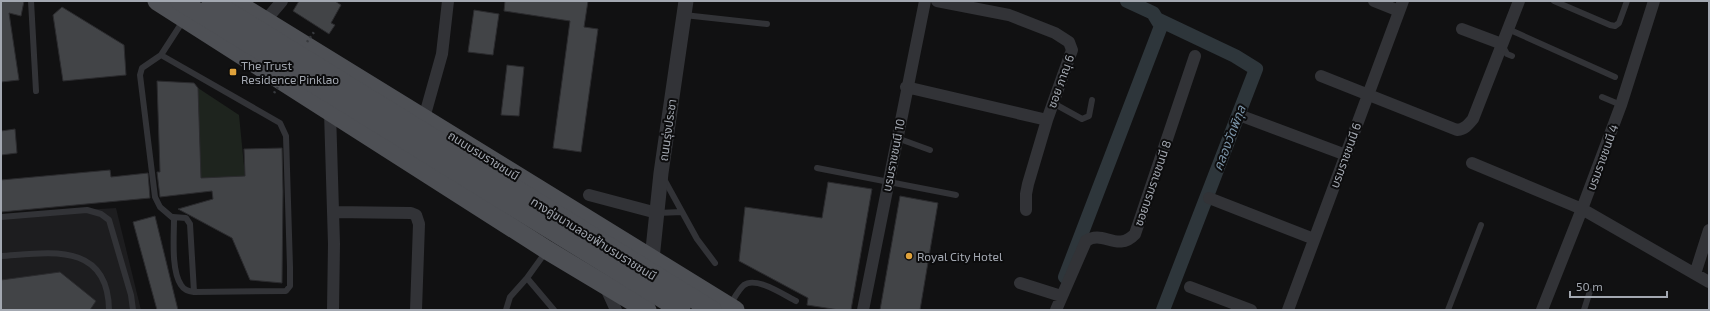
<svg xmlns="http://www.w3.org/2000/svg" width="1710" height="311" viewBox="0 0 1710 311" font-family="'Exo 2','Noto Sans Thai',sans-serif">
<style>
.built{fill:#1d1d1f}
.green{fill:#1e241e}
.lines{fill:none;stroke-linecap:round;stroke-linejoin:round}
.canal{stroke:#2e363b;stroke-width:14}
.building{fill:#424447;stroke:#2b2b2e}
.service{stroke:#323337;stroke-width:6}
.minor{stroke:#323337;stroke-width:12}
.tertiary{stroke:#323337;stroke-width:15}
.primary{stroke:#4e5055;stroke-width:19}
.path-bridge{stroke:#383a3e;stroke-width:2.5;stroke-dasharray:2 3;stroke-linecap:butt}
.primary-bridge{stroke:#4e5055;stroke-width:19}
.poi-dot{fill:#dfa23b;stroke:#0c0c0d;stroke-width:1.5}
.labels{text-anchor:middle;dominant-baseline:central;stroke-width:4;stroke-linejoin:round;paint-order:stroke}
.poi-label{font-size:12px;fill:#a3a8b1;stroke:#0c0c0d;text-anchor:start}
.street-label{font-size:12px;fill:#a3a8b1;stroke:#0c0c0d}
.water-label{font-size:13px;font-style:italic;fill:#7d96aa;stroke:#0c0c0d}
</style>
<rect width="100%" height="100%" fill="#111112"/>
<path class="built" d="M116,208L141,310H1V215Z"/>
<path class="green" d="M198,88L239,115L245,176L201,178Z"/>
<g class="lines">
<path class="canal" d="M1157,19L1235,56L1256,69L1163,310
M1065,277L1161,26L1153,13L1127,1"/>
</g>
<path class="building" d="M1,1H24L21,16L9,13L19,80L1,82Z
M299,1H335L341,5L331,23L335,25L329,34L293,11Z
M505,1H588L584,27L598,29L581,152L553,148L570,21L504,11Z
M62,7L124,45L126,75L63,81L53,15Z
M474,10L499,14L493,55L468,52Z
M507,65L524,67L519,116L501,115Z
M157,81L194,83L198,88L201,178L245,176L244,149L282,148L283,192L282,283L250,280L232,238L178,209L213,199L212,191L160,197L157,172H160Z
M15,129L17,153L1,155V131Z
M110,170L111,177L148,173L150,198L1,212V180Z
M828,182L872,189L851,310H839L807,305L808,298L739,261L745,207L822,218Z
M900,196L938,203L920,310H880Z
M155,216L178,310H157L133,222Z
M60,272L96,301L90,310H1V280Z"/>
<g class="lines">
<path class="service" d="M31,1L36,91
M1554,1L1610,25L1615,26L1619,23L1627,1
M684,15L767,24
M1508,29L1615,77
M1502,45L1507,54L1512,56
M161,55L280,123L286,136L290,267V286L286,291L194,292C188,291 184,290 181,285C171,270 174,237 174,219L160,207L155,197L140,75L142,68L161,55L183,21
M1602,97L1621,105
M1053,103L1082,119L1089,116L1092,100
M897,138L930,150
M817,168L956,195
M664,179L697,239L715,263
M657,213L682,212
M1,217L87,210L101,214L109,220L131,295L133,310
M173,217L186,218L190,224L194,292
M1,256C49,253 108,241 109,310
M527,278L554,310
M730,305C734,299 738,290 744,285C756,276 784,295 796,301
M506,310L510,297L527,278L545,253
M1448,310L1481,225
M1584,310L1590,291"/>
<path class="minor" d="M937,1L1009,15L1055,33L1069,42L1072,50L1047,120L1028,184L1026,194V210
M1374,1L1399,11
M265,21L282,1
M1462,29L1502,44
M1321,76L1457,130C1465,129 1468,125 1473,119L1519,1
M906,87L1047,120
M330,112L334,244L333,310
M1239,115L1346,155
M424,118L442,54L448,1
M1472,163L1582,209L1709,282
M589,195L657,213
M1209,198L1314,239
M333,212L411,213L416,215L419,224L416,310
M1695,274L1709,230
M1020,283L1061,296
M605,286L616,310
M1190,287L1251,310
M863,310L925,1
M1056,310L1086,241C1103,229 1117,253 1135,234L1195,56
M1288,310L1403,1
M1542,310L1582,209L1621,105L1654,1"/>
<path class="tertiary" d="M652,259L661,173L686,1"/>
<path class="primary" d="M157,1L547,250L647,310
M233,1L735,310"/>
<path class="path-bridge" d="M307,42L314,32
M274,93L282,81"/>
<path class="primary-bridge" d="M180,1L681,310
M211,1L712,310"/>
</g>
<g class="poi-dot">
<rect x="229" y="68" width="8" height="8" rx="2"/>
<circle cx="909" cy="256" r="4"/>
</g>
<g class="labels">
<g class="poi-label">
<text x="241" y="65">The Trust<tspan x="241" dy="14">Residence Pinklao</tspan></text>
<text x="917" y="256">Royal City Hotel</text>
</g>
<g class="street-label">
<text transform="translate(1060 81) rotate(-70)">ซอย ภาณุ 6</text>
<text transform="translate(667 130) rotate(-82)">ถนนรุ่งประชา</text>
<text transform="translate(484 155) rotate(32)">ถนนบรมราชชนนี</text>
<text transform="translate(893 155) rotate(-79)">บรมราชชนนี 10</text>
<text transform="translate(1345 155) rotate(-70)">บรมราชชนนี 6</text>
<text transform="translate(1602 157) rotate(-70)">บรมราชชนนี 4</text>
<text transform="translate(1152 183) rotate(-71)">ซอยบรมราชชนนี 8</text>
<text transform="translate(594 238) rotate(32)">ทางคู่ขนานลอยฟ้าบรมราชชนนี</text>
</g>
<g class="water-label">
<text transform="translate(1229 138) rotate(-69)">คลองวัดพิกุล</text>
</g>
</g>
<rect width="1710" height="311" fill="none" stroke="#a3a8b1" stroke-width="4"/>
<path d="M1570 291v6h97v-6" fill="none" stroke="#a3a8b1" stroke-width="2"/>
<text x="1576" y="291" font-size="12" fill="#a3a8b1" stroke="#0c0c0d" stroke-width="3" paint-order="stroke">50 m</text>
</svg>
